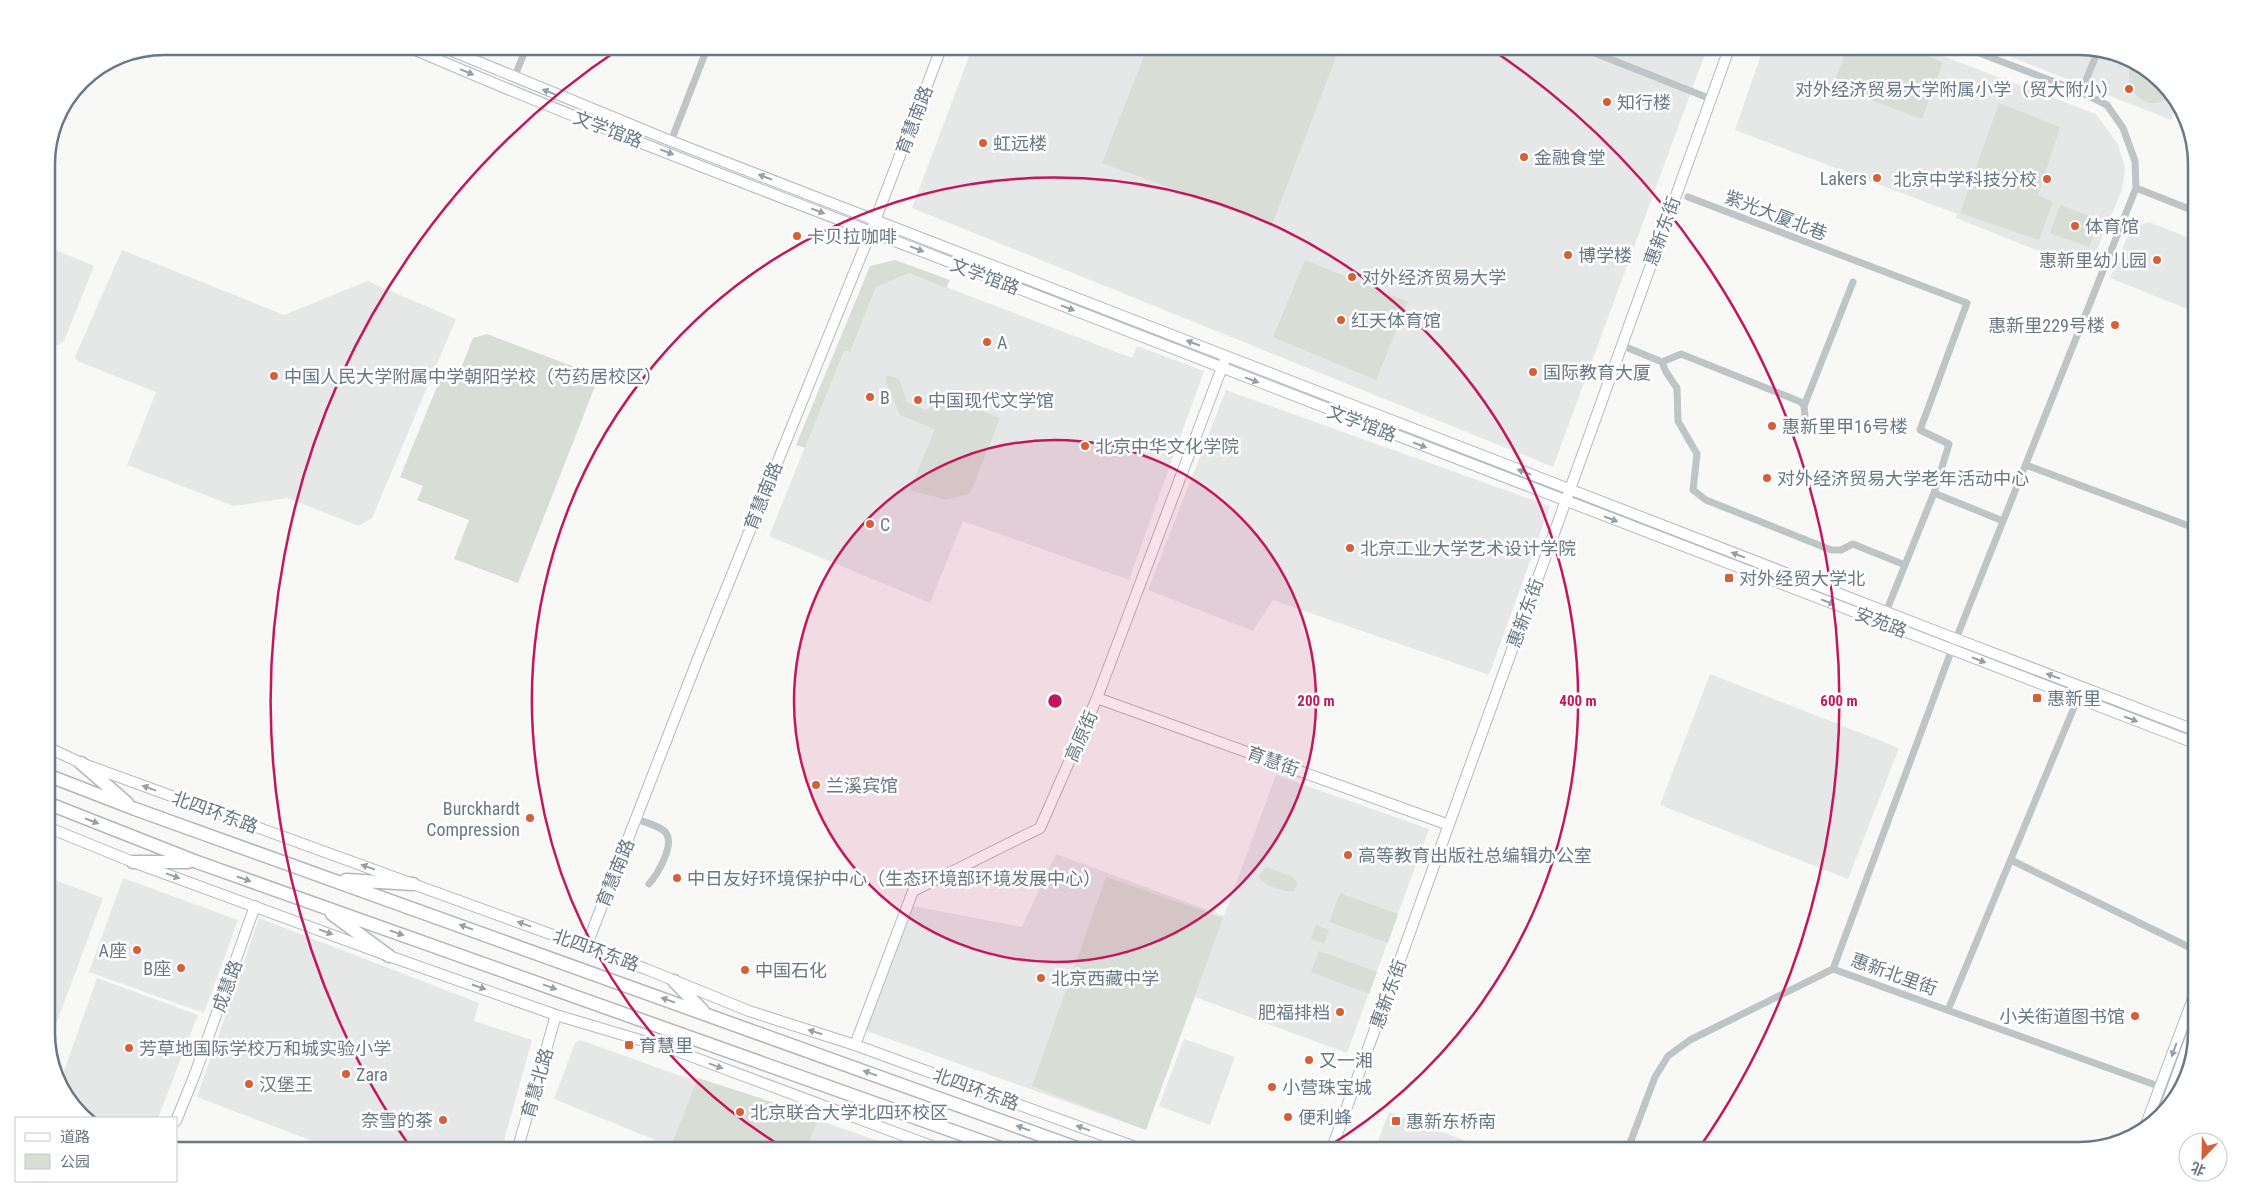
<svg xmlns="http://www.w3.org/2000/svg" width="2243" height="1197" viewBox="0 0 2243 1197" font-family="'Roboto Condensed','Noto Sans SC',sans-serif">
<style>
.built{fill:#e6e7e7}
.green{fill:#d8ddd5}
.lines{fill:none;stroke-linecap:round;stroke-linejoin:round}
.secondary-casing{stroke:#b4b9be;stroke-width:12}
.primary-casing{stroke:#b3b8bc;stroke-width:14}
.highway-casing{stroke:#b3b7ba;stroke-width:15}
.street{stroke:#bfc4c7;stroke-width:7}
.secondary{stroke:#fff;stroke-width:10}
.primary{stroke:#fff;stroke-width:11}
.highway{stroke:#fff;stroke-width:12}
.oneway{fill:#96a0aa}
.ring{fill:none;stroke:#c2185b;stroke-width:2.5}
.poi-dot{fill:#d75f37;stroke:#fff;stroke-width:2}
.labels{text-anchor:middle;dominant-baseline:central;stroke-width:5;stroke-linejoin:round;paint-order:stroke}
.poi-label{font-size:18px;fill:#697885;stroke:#fff;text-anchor:start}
.street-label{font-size:18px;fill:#697885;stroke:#fff}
.rim{fill:none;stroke:#697885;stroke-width:2.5}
.centre{fill:#c2185b;stroke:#fff;stroke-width:2.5}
.ring-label{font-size:15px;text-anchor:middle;font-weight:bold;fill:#c2185b;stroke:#fff;stroke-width:5;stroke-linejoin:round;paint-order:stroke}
</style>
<rect width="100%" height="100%" fill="#f8f8f6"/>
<path class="built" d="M973,46H1708L1553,467L912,208Z
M1764,46H1916L2096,114L2118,144L2125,168L2122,190L2088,271L1956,218L1957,214L1735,130Z
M1983,46H2079L2131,58L2177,99L2178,102L2171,120Z
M2149,222L2197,241V313L2110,278L2131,228Z
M46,246L94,266L64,341L58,345L46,347Z
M122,250L284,315L367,281L456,319L372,518L359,526L287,498L234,506L127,465L156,392L77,361L75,357Z
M909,273L1132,358L1137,346L1204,371L1129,580L963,521L930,603L769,536L844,351L850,352L876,287Z
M1226,390L1550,506L1489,675L1273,600L1253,631L1148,590Z
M1710,674L1899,748L1848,879L1660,805Z
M1276,775L1429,829L1347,1053L1195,997L1146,1130L861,1029L908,905L1022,927L1056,854L1224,916Z
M47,877L103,898L48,1046L47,1041Z
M123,878L238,920L204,1013L89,972Z
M259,918L479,1003L474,1021L532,1040L501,1151H339L197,1097Z
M97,978L198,1015L158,1118H88L66,1099L60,1082Z
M1184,1039L1235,1057L1210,1125L1159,1106Z
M580,1040L684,1077L698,1078L907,1151H669L670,1146L554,1099L575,1043Z
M1389,1112L1493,1151H1374Z"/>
<path class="green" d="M1148,46H1340L1272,225L1102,163Z
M1848,46L1863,48L1864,46H1901L1943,62L1922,119L1833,86Z
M2132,59L2173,95C2146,117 2120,90 2132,59Z
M1999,103L2060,127L2038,195L2053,202L2039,240L1960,213Z
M2060,205L2099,219L2089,247L2050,233Z
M895,260L950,280L946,288L909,273L876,287L850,352L844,351L805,448L796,445L870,266Z
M1305,260L1408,302L1376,380L1273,337Z
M487,334L599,376L518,583L454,559L469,520L417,500L423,486L400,477L443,372L457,378L473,338Z
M887,375L899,379L907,402L926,410L948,399L1000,418L970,493L946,500L910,490L935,429L900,415L885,380Z
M1266,867L1295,878L1297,884L1294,891C1285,893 1262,885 1259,876Z
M1106,877L1223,918L1146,1130L1032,1086Z
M1340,893L1398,914L1388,943L1329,922Z
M1316,925L1329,930L1324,944L1311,939Z
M1319,951L1377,972L1369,994L1311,972Z
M698,1078L819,1117L805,1151H669Z"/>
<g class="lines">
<g class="secondary-casing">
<path id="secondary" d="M406,46C607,133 813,209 1017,288C1410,441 1803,592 2197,744
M440,46L671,141L1956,639L2197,731
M1097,698L1449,825
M47,747L81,763L646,969L749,1011L855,1045L1146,1151
M47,827L133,862L389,956L556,1015L677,1051L945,1151
M586,947L699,656L871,231L942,46
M855,1045L913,891L1040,828L1097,698L1224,362
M176,1121L195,1074L255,906
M2145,1127L2197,988
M517,1151L556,1015
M1331,1151L1730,46"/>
</g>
<g class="primary-casing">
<path id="primary" d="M2167,1104L2197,1022"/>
</g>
<g class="highway-casing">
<path id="highway" d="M81,763L127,803
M47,775L135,809L1085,1151
M47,803L197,862L1009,1151
M133,862H188
M346,880L413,884
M332,914L389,956
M674,981L703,1011"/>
</g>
<path class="street" d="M1577,46L1711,99
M514,78L527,46
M2081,92L2098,51
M671,141L708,46
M2136,188L2197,212
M1688,197L1967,303L1920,430L1949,444L1934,493
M1621,345L1662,362L1681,354L1801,402L1804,406L1806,427
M1662,362L1666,372L1677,388L1678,421L1697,454L1693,490L1706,500L1831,550H1841L1853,544L1905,565
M1804,406L1853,282
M2026,465L2197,529
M1886,612L1934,493L2003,521
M636,819C644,822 661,826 666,833C675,845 657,875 649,884
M2011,860L2197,951
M1833,969L1952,649L2136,188L2135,161L2123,128L2107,105L2081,92L1961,46
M1948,1010L2078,698
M1627,1151L1655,1077L1668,1056L1690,1040L1833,969L2161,1087"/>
<use href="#secondary" class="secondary"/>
<use href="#primary" class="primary"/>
<use href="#highway" class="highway"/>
</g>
<defs><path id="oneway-solid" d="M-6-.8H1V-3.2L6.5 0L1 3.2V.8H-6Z" transform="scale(1.25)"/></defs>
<g class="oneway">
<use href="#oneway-solid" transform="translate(467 72) rotate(23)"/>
<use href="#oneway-solid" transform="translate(549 92) rotate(-158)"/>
<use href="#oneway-solid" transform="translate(667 152) rotate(21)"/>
<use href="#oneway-solid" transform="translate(765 177) rotate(-159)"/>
<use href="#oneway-solid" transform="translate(818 211) rotate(21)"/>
<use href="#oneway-solid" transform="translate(917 249) rotate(21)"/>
<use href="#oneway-solid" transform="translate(1068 308) rotate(21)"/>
<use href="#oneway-solid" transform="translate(1193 343) rotate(-159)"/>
<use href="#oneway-solid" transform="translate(1252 380) rotate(21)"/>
<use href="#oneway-solid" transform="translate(1420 445) rotate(21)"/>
<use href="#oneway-solid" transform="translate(1524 472) rotate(-159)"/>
<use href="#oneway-solid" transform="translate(1611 519) rotate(21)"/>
<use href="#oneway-solid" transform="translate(1738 555) rotate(-159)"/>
<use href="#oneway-solid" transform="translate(1828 602) rotate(21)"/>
<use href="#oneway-solid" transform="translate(1979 660) rotate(21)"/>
<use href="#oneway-solid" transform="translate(2053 676) rotate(-160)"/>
<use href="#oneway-solid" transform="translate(2131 719) rotate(21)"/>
<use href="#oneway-solid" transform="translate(149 788) rotate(-160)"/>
<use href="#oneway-solid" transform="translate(92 821) rotate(21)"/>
<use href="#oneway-solid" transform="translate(368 867) rotate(-160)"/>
<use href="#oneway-solid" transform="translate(173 876) rotate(20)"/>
<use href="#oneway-solid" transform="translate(244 879) rotate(19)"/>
<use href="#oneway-solid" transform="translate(524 924) rotate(-160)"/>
<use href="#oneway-solid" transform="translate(466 927) rotate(-160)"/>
<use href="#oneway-solid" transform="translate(326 932) rotate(20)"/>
<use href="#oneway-solid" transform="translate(397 933) rotate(20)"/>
<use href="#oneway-solid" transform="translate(479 987) rotate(19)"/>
<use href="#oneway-solid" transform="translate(550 987) rotate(20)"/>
<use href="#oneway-solid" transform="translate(668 1000) rotate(-160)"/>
<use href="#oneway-solid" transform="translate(815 1032) rotate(-162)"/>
<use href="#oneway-solid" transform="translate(2174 1050) rotate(110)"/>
<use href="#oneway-solid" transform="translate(716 1066) rotate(20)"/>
<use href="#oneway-solid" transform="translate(870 1073) rotate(-160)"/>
<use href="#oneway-solid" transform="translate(1023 1128) rotate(-160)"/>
<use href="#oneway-solid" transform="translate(1083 1128) rotate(-160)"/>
</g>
<circle cx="1055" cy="701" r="261" fill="#c2185b" fill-opacity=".12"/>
<g class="ring">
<circle cx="1055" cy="701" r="261"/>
<path d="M786 1149A523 523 0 1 1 1324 1149"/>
<path d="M413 1151A784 784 0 0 1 622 47M1488 47A784 784 0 0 1 1697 1151"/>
</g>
<g class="poi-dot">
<circle cx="2129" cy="89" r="5"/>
<circle cx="1607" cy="102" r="5"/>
<circle cx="983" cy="143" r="5"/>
<circle cx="1524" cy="157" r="5"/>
<circle cx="1877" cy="178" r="5"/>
<circle cx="2047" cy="179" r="5"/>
<circle cx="2075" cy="226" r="5"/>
<circle cx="797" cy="236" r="5"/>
<circle cx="1568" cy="255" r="5"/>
<circle cx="2157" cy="260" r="5"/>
<circle cx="1352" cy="277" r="5"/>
<circle cx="1341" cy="320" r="5"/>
<circle cx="2115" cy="325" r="5"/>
<circle cx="987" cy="342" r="5"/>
<circle cx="1533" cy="372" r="5"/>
<circle cx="274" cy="376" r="5"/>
<circle cx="870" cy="397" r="5"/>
<circle cx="918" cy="400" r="5"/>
<circle cx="1772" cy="426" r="5"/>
<circle cx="1085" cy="446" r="5"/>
<circle cx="1767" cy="478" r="5"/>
<circle cx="870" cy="524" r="5"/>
<circle cx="1350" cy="548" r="5"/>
<rect x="1724" y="573" width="10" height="10" rx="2.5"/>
<rect x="2032" y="693" width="10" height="10" rx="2.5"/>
<circle cx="816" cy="785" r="5"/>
<circle cx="530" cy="818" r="5"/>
<circle cx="1348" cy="855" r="5"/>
<circle cx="677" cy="878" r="5"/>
<circle cx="137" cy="950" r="5"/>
<circle cx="181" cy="968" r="5"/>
<circle cx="745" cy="970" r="5"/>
<circle cx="1041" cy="978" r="5"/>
<circle cx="1340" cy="1012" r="5"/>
<circle cx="2135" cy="1016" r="5"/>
<rect x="624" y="1040" width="10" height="10" rx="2.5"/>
<circle cx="129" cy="1048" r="5"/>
<circle cx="1309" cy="1060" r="5"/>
<circle cx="346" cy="1074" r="5"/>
<circle cx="249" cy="1084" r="5"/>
<circle cx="1272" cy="1087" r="5"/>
<circle cx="740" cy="1112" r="5"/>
<circle cx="1288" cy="1117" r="5"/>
<circle cx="443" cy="1120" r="5"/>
<rect x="1391" y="1116" width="10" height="10" rx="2.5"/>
</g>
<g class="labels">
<g class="poi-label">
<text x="2119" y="89" text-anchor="end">对外经济贸易大学附属小学（贸大附小）</text>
<text x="1617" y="102">知行楼</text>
<text x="993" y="143">虹远楼</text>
<text x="1534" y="157">金融食堂</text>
<text x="1867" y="178" text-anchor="end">Lakers</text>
<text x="2037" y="179" text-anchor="end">北京中学科技分校</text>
<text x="2085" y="226">体育馆</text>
<text x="807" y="236">卡贝拉咖啡</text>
<text x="1578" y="255">博学楼</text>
<text x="2147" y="260" text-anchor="end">惠新里幼儿园</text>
<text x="1362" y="277">对外经济贸易大学</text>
<text x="1351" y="320">红天体育馆</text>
<text x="2105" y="325" text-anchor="end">惠新里229号楼</text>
<text x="997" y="342">A</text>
<text x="1543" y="372">国际教育大厦</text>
<text x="284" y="376">中国人民大学附属中学朝阳学校（芍药居校区）</text>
<text x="880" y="397">B</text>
<text x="928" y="400">中国现代文学馆</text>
<text x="1782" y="426">惠新里甲16号楼</text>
<text x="1095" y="446">北京中华文化学院</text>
<text x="1777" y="478">对外经济贸易大学老年活动中心</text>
<text x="880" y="524">C</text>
<text x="1360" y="548">北京工业大学艺术设计学院</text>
<text x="1739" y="578">对外经贸大学北</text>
<text x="2047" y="698">惠新里</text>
<text x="826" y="785">兰溪宾馆</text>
<text x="520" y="808" text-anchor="end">Burckhardt<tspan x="520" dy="21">Compression</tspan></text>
<text x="1358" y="855">高等教育出版社总编辑办公室</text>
<text x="687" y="878">中日友好环境保护中心（生态环境部环境发展中心）</text>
<text x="127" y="950" text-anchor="end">A座</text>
<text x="171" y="968" text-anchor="end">B座</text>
<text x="755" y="970">中国石化</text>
<text x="1051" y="978">北京西藏中学</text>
<text x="1330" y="1012" text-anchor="end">肥福排档</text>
<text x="2125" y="1016" text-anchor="end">小关街道图书馆</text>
<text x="639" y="1045">育慧里</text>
<text x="139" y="1048">芳草地国际学校万和城实验小学</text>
<text x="1319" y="1060">又一湘</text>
<text x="356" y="1074">Zara</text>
<text x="259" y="1084">汉堡王</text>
<text x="1282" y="1087">小营珠宝城</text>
<text x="750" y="1112">北京联合大学北四环校区</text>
<text x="1298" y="1117">便利蜂</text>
<text x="433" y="1120" text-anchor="end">奈雪的茶</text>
<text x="1406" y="1121">惠新东桥南</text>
</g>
<g class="street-label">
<text transform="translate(914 120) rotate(-69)">育慧南路</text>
<text transform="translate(608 129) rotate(21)">文学馆路</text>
<text transform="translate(1776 215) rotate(21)">紫光大厦北巷</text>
<text transform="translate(1662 231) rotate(-70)">惠新东街</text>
<text transform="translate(985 276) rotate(21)">文学馆路</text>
<text transform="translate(1362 423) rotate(21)">文学馆路</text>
<text transform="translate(763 496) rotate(-68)">育慧南路</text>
<text transform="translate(1525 613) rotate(-70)">惠新东街</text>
<text transform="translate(1881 622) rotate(21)">安苑路</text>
<text transform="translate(1081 736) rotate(-66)">高原街</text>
<text transform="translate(1273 761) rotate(20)">育慧街</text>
<text transform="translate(215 812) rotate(20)">北四环东路</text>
<text transform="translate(615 873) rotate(-68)">育慧南路</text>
<text transform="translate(596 950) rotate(20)">北四环东路</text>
<text transform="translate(1894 974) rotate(20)">惠新北里街</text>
<text transform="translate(227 986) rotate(-70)">成慧路</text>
<text transform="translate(1388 994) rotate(-70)">惠新东街</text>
<text transform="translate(537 1083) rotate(-74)">育慧北路</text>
<text transform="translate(976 1089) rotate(20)">北四环东路</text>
</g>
</g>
<path d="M0 0H2243V1197H0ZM164 55H2079A109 109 0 0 1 2188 164V1033A109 109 0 0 1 2079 1142H164A109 109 0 0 1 55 1033V164A109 109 0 0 1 164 55Z" fill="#fff" fill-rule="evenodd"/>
<path class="rim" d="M164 55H2079A109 109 0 0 1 2188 164V1033A109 109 0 0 1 2079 1142H164A109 109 0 0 1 55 1033V164A109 109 0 0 1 164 55Z"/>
<circle cx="1055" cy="701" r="8" class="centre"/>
<g class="ring-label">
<text x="1316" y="706">200 m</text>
<text x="1578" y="706">400 m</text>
<text x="1839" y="706">600 m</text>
</g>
<rect x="15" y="1117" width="162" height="65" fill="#ffffff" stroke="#c3c9ce"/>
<rect x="25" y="1133" width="25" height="8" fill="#ffffff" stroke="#c3c9ce"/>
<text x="60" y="1142" font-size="15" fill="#697885">道路</text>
<rect x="25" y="1154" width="25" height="15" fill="#d8ddd5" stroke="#c3c9ce"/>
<text x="60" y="1167" font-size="15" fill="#697885">公园</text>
<g transform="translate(2203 1157) rotate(202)"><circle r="24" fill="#ffffff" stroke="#c3c9ce"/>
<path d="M0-4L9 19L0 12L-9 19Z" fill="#d75f37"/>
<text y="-8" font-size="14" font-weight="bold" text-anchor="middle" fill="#697885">北</text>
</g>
</svg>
